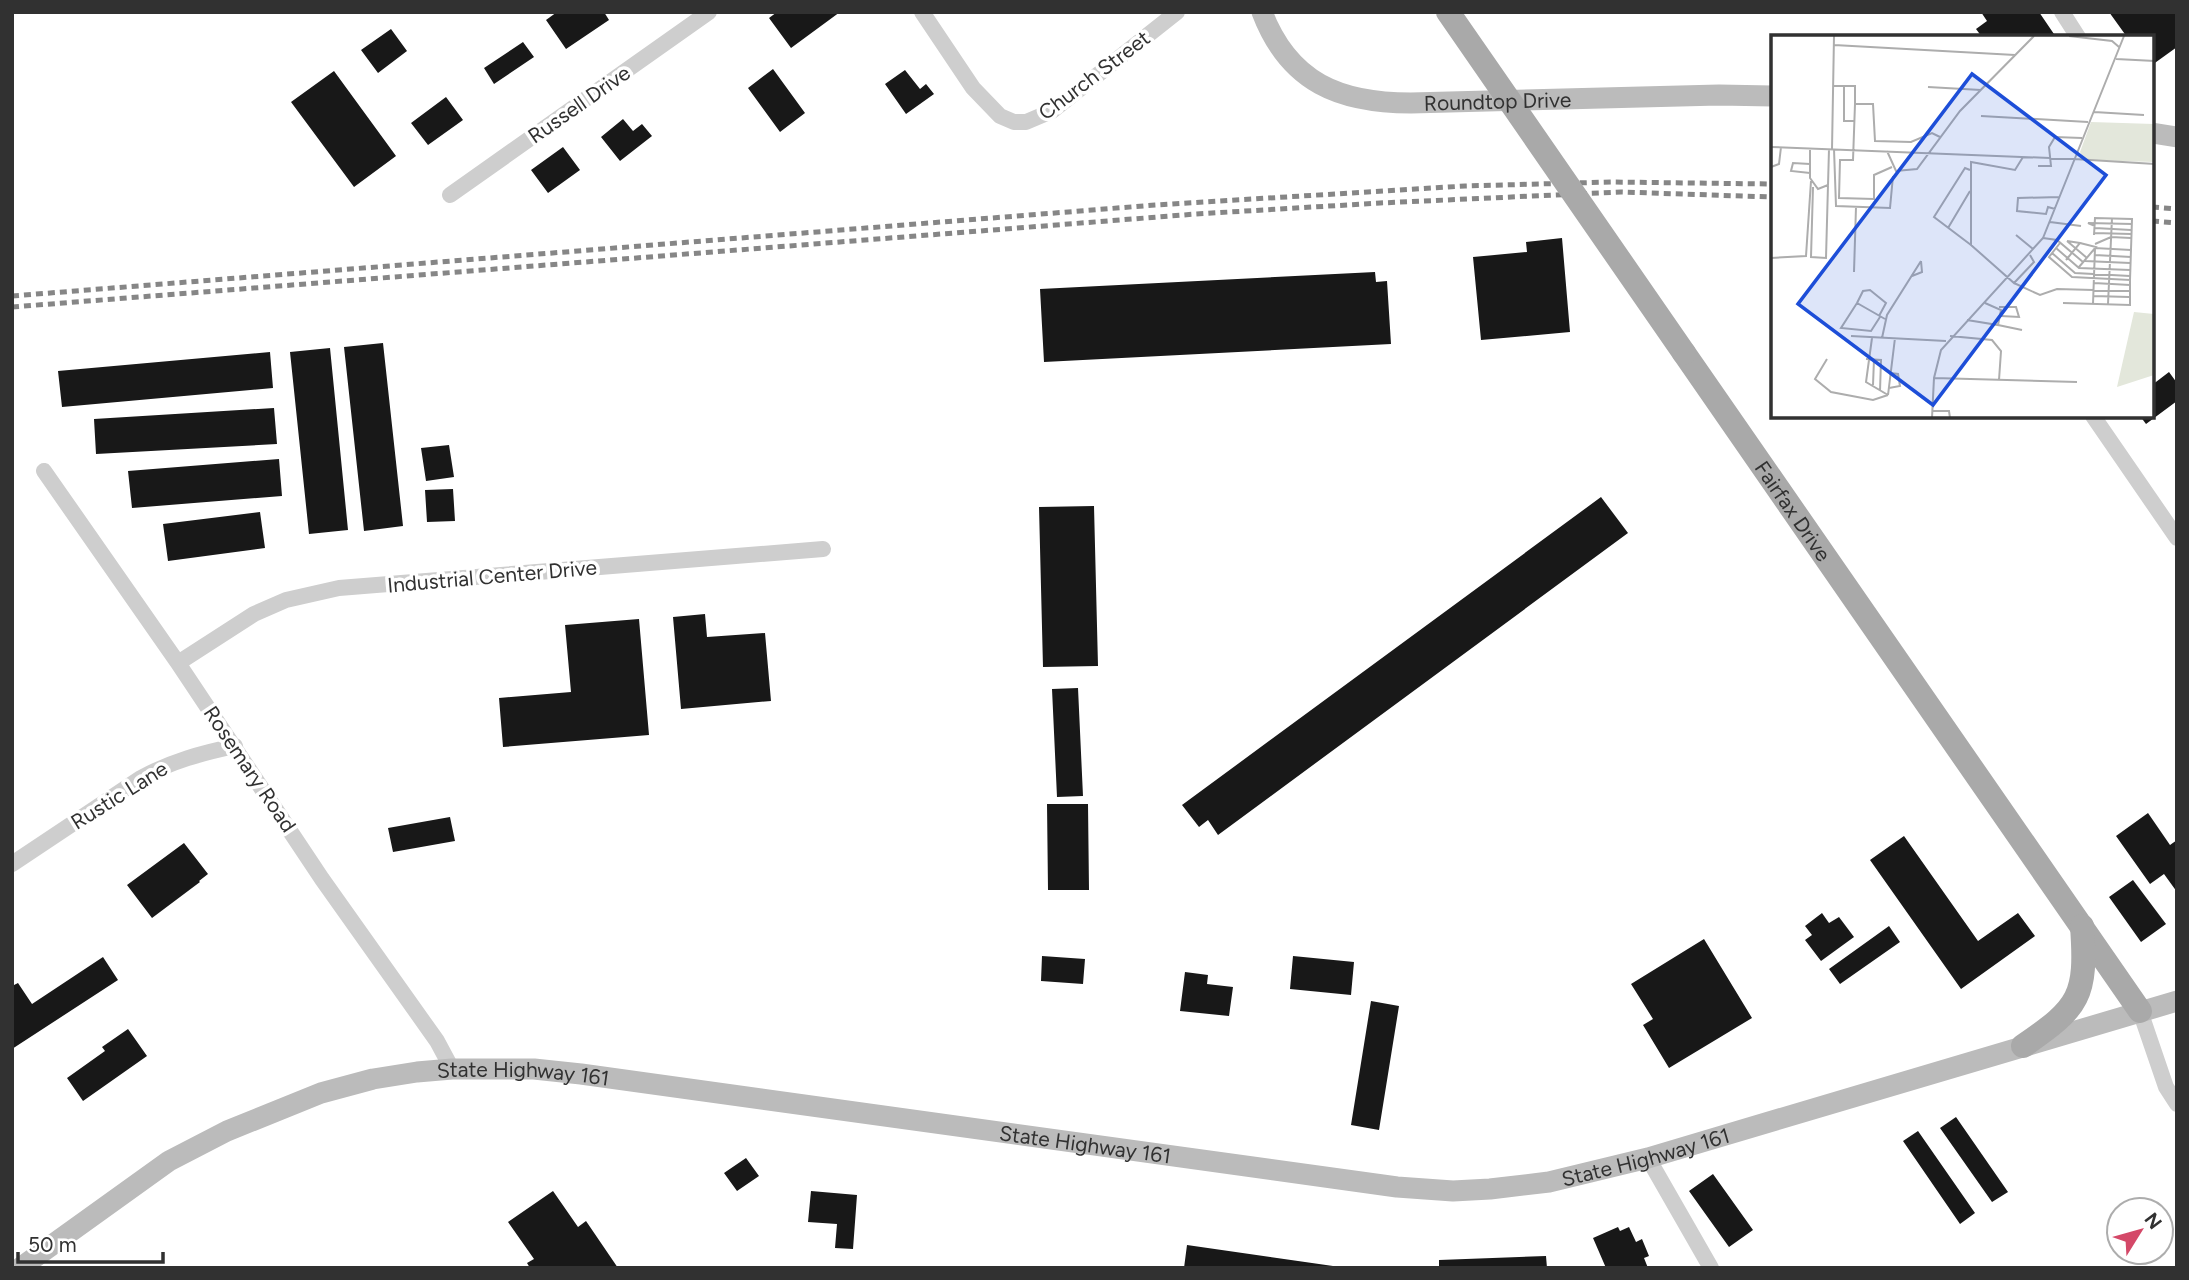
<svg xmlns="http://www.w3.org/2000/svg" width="2189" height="1280" viewBox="0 0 2189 1280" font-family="Figtree,sans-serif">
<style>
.building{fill:#181818}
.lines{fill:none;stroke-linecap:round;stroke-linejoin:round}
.street{stroke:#cecece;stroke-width:16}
.secondary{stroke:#bbb;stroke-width:21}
.primary{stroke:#a9a9a9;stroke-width:24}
.rail{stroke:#868686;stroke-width:5;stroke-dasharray:7 5;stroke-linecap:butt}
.primary-bridge{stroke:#a9a9a9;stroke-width:24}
.labels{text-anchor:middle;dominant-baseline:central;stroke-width:7;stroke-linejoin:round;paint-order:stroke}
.street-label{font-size:21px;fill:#313131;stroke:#fff}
.inset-road{fill:none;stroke:#adadad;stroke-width:2}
.view{fill:#1d4ed8;fill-opacity:0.15;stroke:#1d4ed8;stroke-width:3.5}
.inset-edge{fill:none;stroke:#313131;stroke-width:3.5}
</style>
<rect width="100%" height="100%" fill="#fff"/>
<path class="building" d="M557,12H604L609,20L566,49L546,20Z
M777,12H840L791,48L769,18Z
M1981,12H2039L2056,37H1982L1976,29L1987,21Z
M2109,12H2177V47L2152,65V37H2127Z
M391,29L407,51L378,73L361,50Z
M523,42L534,57L494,84L484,68Z
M773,69L805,113L780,132L748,88Z
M905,70L920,89L926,84L934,94L906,114L885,84Z
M334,71L396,156L354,187L291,102Z
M446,97L463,120L428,145L411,123Z
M623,119L633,131L642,124L652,136L620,161L601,137Z
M563,147L580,170L548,193L531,170Z
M1562,238L1570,332L1481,340L1473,257L1527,252L1526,242Z
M1375,272L1376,282L1387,281L1391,344L1044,362L1040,289Z
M383,343L403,526L364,531L344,347Z
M330,348L348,530L309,534L290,352Z
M270,352L273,388L62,407L58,371Z
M2169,372L2177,383V401L2146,424L2140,416H2152V385Z
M274,408L277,444L96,454L94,419Z
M449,445L454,477L426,481L421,448Z
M279,459L282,496L132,508L128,471Z
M453,489L455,521L427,522L425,490Z
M1601,497L1628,533L1218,835L1208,820L1199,827L1182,805Z
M1094,506L1098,666L1043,667L1039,507Z
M260,512L265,548L168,561L163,524Z
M705,614L707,637L765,633L771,701L681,709L673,617Z
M639,619L649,735L503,747L499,698L571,692L565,625Z
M1078,688L1083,796L1057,797L1052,689Z
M1047,804H1088L1089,890H1048Z
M2148,813L2170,845L2177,840V892L2164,874L2150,884L2116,836Z
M450,817L455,841L393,852L388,828Z
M1904,836L1978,941L2018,913L2035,936L1961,989L1870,860Z
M184,843L208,874L199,881L200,882L152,918L127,885Z
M2133,880L2166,924L2141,942L2109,897Z
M1822,913L1829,923L1839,917L1854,937L1821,961L1805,940L1812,935L1805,926Z
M1889,926L1900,942L1840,984L1829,969Z
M1704,939L1752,1018L1669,1068L1643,1025L1653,1019L1631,984Z
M1042,956L1085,959L1083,984L1041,981Z
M1293,956L1354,962L1351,995L1290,989Z
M103,957L118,980L12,1049V986L18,983L32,1004Z
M1185,972L1208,975L1207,984L1233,987L1229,1016L1180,1011Z
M1371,1001L1399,1006L1379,1130L1351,1125Z
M128,1029L147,1056L83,1101L67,1078L105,1051L102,1047Z
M1956,1117L2008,1192L1992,1202L1940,1128Z
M1918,1131L1975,1213L1960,1224L1903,1141Z
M746,1158L759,1176L737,1191L724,1173Z
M1713,1174L1753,1230L1729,1247L1689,1191Z
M553,1191L578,1227L586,1221L618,1268H530L527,1263L534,1259L508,1222Z
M811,1191L857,1195L853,1249L835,1248L837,1224L808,1222Z
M1618,1227L1620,1231L1629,1227L1636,1242L1642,1239L1649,1256L1644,1258L1648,1268H1606L1593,1238Z
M1187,1245L1333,1266V1268H1184Z
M1546,1256L1547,1268H1439V1260Z"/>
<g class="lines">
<path class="street" d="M922,12L973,88L1000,116L1014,122H1026L1052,111L1177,12
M2062,12L2078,37
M450,195L709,12
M2093,416L2177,538
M44,471L178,663L322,879L437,1041L452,1069
M178,663L254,614L286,600L339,588L823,549
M12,864L141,778C172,761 202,753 235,746
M2140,1011L2166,1087L2177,1104
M1648,1158L1711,1268"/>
<g class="secondary">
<path id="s1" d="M1262,12C1289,83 1340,103 1411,103L1719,95L1772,96"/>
<path d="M2152,133L2177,137"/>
<path id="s2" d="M20,1268L169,1161L227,1131L321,1093L373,1079L417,1072L452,1069H534L581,1074L1397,1187L1453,1191L1490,1189L1549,1182L1648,1158L2177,1001"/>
</g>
<g class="primary">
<path id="s3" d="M1684,353L2140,1011"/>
<path d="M2023,1046C2080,1007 2087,996 2082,926"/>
</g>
<path class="rail" d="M2152,207L2177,209
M2152,221L2177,223
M12,296L1155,205L1465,186L1611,182L1772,184
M12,307L1196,214L1380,203L1621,192L1772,197"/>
<path class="primary-bridge" d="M1448,12L1684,353"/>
</g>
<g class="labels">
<g class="street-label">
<text transform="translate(1094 75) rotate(-37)">Church Street</text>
<text stroke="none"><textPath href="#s1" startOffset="275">Roundtop Drive</textPath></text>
<text transform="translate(579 104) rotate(-35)">Russell Drive</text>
<text stroke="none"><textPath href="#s3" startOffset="192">Fairfax Drive</textPath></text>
<text transform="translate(492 576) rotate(-5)">Industrial Center Drive</text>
<text transform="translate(250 769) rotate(56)">Rosemary Road</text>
<text transform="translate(119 795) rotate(-32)">Rustic Lane</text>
<text stroke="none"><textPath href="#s2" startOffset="555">State Highway 161</textPath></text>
<text stroke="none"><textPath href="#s2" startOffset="1122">State Highway 161</textPath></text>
<text stroke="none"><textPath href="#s2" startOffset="1689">State Highway 161</textPath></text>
</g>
</g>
<g transform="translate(1771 35)">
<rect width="383" height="383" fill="#fff"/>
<path d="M320,87L383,89V127L314,125L309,117ZM363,277L383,279V340L346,352Z" fill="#e3e7db"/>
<path class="inset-road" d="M298,1L341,6L348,12M63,10L244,20M345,24L384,26M63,51H73V86H83M73,51H84V69M157,52L210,55M323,77L373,80M210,81L317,87M0,112L303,124M39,113V143L47,154L57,150L58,114M61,114L63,1M63,114L65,171L119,173L122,141M116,116L125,136L146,134L189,76L263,1M252,122L244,135L200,127V210L243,248L263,227L259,220M303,124L384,129M39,129L22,128L20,136L39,138M267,131H280L278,112L284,102L311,103M0,132L8,129L10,112M121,132L103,140V164L68,163L69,125H82L84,69H102L104,106L140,107L161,98L169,102M199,135L194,133L163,182L200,210M42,152L40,222L55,223L57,150M284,174L277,172L275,179L246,176L247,163L289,162M279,187L310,191M324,191L317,188L361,189M177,193L199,156M324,193L360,195M323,198L360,199M245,200L262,214M272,203L286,205L312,227M296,206L316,223M289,208L278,222L301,242L359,245L361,184L324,183L323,200M324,209L340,202L360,203M285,213L308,233L359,235M281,218L304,238L359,241M324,220L360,222M0,223L35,221L40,146M295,225L309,208L296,206M314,226L359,228M308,232L325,212L309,208M83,237L85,172M141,241L151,237L150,226M243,248L269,260L286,254L359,256M323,248L359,250M322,261L358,262M86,268L92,256L99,255L115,268L108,281M292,268L359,270V245M322,269L324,213L360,215M337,269L341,183M228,272H245L248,282L230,281M109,282L100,296L70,293L86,268L114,284M196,285L227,290L230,275L214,268M227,290L251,295M80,301L175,306M179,301L221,305L230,316L228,345M101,303L95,347L117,360M111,303L116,280L150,226M56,324L44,344L60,357L102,365L117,360M95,324L110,325L109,356M163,343L306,347M102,350L103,324M118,353L129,351L127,339L119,338M117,360L124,303M162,376H178L179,383M161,383L163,343L170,315L272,203L353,1"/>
<path class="view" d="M201,39L335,140L162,370L27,269Z"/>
<rect width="383" height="383" class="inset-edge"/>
</g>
<rect width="2189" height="1280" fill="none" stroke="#313131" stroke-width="28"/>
<g transform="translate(2140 1231) rotate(53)"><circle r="33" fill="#ffffff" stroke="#adadad" stroke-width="2"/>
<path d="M0-5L12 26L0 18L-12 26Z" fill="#d44868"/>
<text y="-10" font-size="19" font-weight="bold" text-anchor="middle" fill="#313131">N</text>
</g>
<path d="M18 1252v10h145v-10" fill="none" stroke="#313131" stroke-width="3.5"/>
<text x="28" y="1252" font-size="21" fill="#313131" stroke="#ffffff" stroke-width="5" paint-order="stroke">50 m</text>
</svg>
